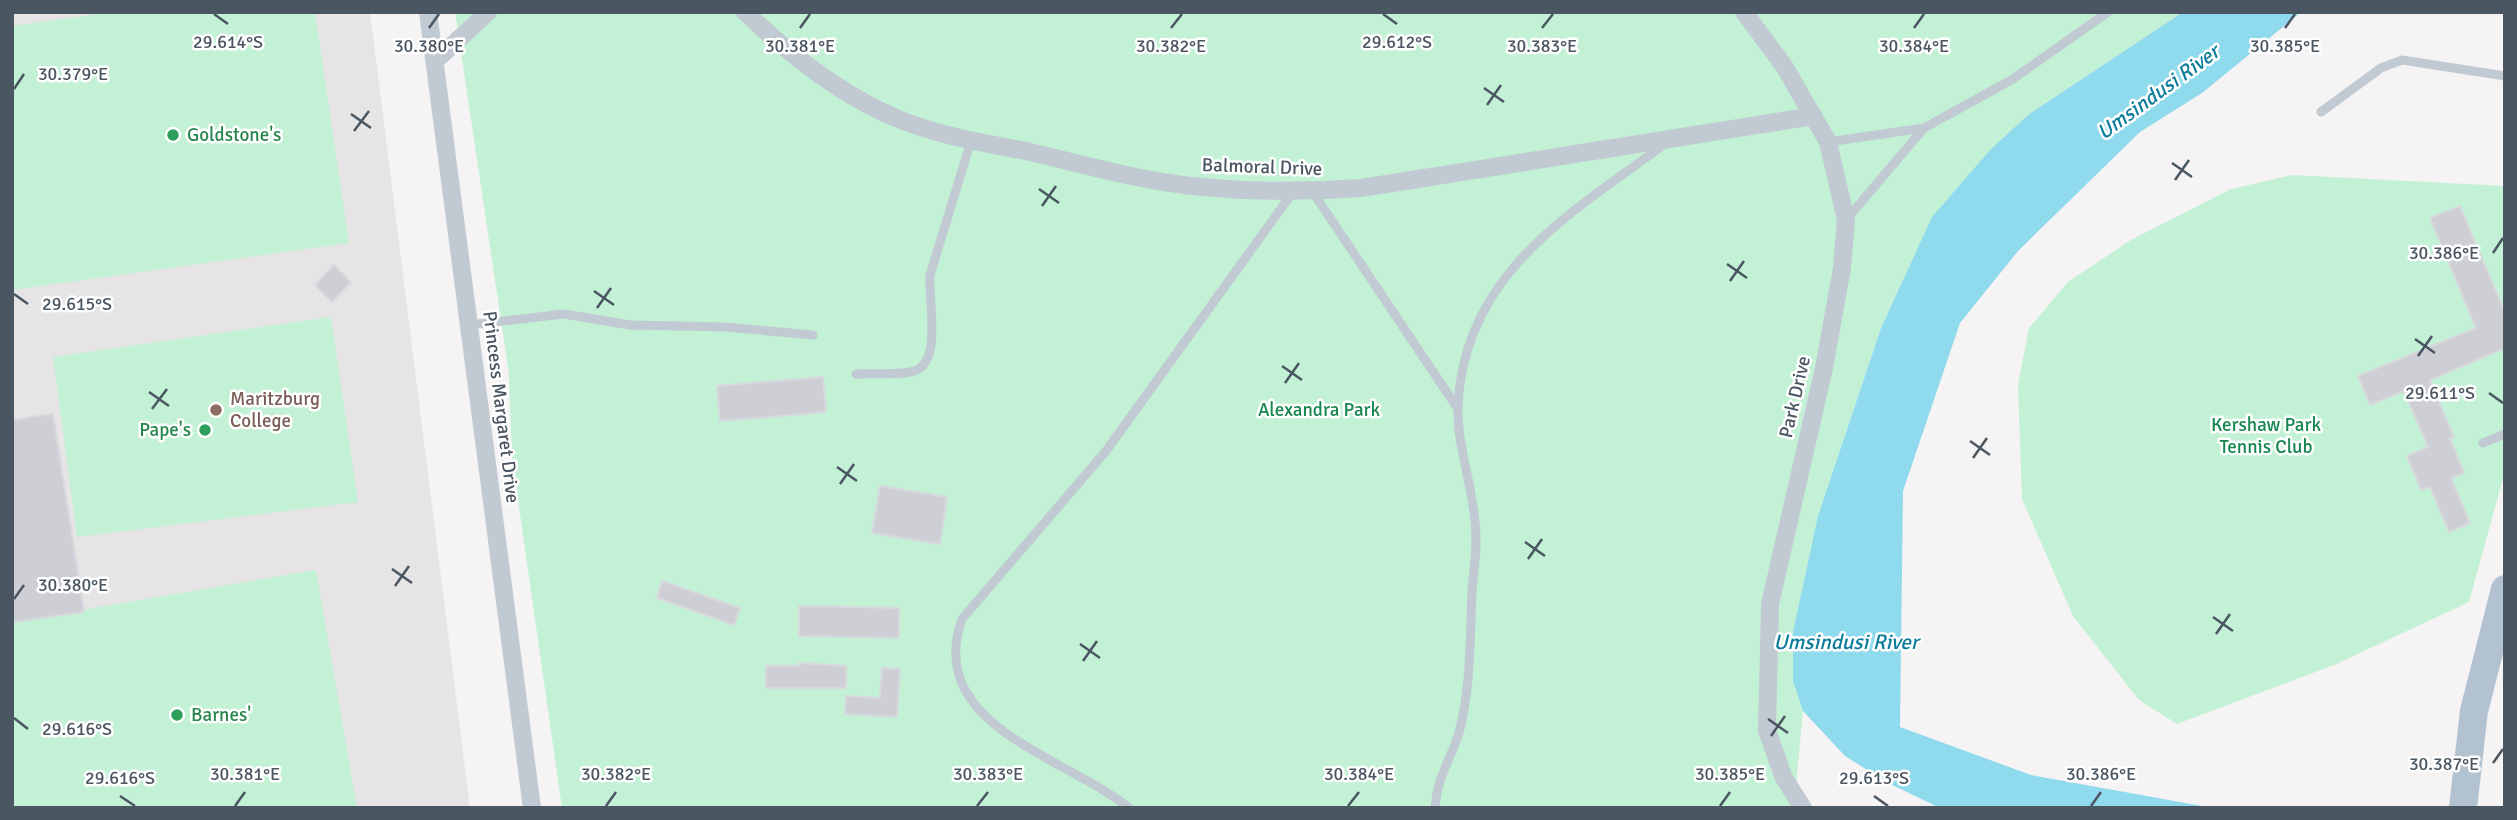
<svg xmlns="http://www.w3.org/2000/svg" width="2517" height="820" viewBox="0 0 2517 820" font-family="Signika,sans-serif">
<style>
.education{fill:#e6e4e5}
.green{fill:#c3f1d5}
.water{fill:#90daee}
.building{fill:#cdcfd5;stroke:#d7d9de;stroke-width:2}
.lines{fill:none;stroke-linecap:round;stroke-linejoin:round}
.service{stroke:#c1cad2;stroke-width:9}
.minor{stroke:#c1cad2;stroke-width:18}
.primary{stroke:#b3c2d1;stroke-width:28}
.ticks{fill:none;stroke:#4a5661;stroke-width:2.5}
.leisure-dot{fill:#2e9e5b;stroke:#fff;stroke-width:2.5}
.education-dot{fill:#8d6e63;stroke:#fff;stroke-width:2.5}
.labels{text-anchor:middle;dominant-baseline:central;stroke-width:5;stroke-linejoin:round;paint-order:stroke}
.leisure-label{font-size:19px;fill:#27864d;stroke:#fff;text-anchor:start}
.street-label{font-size:19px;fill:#4a5661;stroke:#fff}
.education-label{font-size:19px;fill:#785e54;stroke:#fff;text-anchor:start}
.park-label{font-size:19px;fill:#17864f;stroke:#fff}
.water-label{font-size:21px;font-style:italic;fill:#0c7c9b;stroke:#fff}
.ticks-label{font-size:18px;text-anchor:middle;fill:#4a5661;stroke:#fff;stroke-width:5;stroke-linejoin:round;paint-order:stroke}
</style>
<rect width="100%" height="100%" fill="#f5f3f3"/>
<path class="education" d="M12,12H370L470,808H12Z"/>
<path class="green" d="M113,12H315L349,243L12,290V26Z
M455,12H2183L2028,115L1990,150L1932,218L1881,328L1818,516L1793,681L1803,711L1794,808H562L512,458L509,374Z
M2292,175L2505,186V471L2469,602L2334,665L2177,724L2139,700L2073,616L2022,499L2018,385L2029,328L2068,282L2131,240L2231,189Z
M331,317L358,502L77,537L53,357Z
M316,570L357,808H12V622Z"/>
<path class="water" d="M2183,12H2301L2202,93L2140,132L2018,251L1960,323L1903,491L1900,727L2031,775L2213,808H1940L1888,783L1845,756L1803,711L1793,681V632L1818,516L1881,328L1932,217L1990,150L2028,115Z"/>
<path class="building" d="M2460,206L2505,313V348L2430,380L2454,437L2450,438L2464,473L2451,478L2470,523L2449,532L2430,487L2421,490L2407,456L2428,447L2404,391L2370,405L2358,376L2476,328L2430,218Z
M334,265L351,282L332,302L315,285Z
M823,377L826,412L720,421L717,386Z
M53,414L84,612L12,622V420Z
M880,486L947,497L940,544L872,533Z
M662,581L740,608L734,625L657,598Z
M799,606L899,608V638L799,636Z
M799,663L846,666V688H766V666H799Z
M882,668L900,669L897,717L845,714L846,696L880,698Z"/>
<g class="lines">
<path class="service" d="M2321,112L2381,68L2402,60L2505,76
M1828,142L1924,128L2013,79L2108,12
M1312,191L1458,409
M1846,220L1924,128
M469,325L564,314L630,325L725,327L813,335
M856,374C873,373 893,375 910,372C944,367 928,304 930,275L971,141
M2483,443L2505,434
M1129,808C1067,757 924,726 962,619L1106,451L1293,192
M1435,808C1437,777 1450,761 1459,733C1471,689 1470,636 1472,591C1474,568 1478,544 1475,522C1472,484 1457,445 1458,407C1463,274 1570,214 1665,144"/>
<path class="minor" d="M428,12L532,808
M745,12C790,55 843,97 901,120C943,137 987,143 1030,152C1086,165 1144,182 1202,187C1255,192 1307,192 1361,188L1814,116
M1744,12L1784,66L1828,142L1846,220L1842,268L1824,368L1770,604L1767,731L1784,778L1803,808
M435,61L488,12"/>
<path class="primary" d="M2463,808L2474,711L2505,589"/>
</g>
<path class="ticks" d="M214,14L228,24M1383,14L1397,24M429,28L439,14M800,28L810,14M1171,28L1182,14M1542,28L1553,14M1914,28L1924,14M2285,28L2295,14M1484,88L1504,102M14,89L24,74M1487,105L1501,85M351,114L371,128M354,131L369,111M2172,163L2192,177M2175,180L2189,160M1039,189L1059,203M1042,206L1056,186M2493,253L2503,238M1727,264L1747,278M1730,281L1744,261M594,291L614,305M14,294L28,304M597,308L611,288M2415,339L2435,353M2418,356L2432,336M1282,366L1302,380M1285,383L1299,363M149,392L169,406M2489,393L2503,403M152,409L167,389M1970,441L1990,455M1973,458L1987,438M837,467L857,481M840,484L854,464M1525,542L1545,556M1528,559L1542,539M392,569L412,583M395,586L409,566M14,599L24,585M2213,617L2233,631M2216,634L2230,614M1080,644L1100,658M1083,661L1097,641M14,718L28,729M1768,719L1788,733M1771,736L1785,716M2493,763L2503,749M120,796L135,806M1874,796L1888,806M235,806L245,792M606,806L616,792M977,806L988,792M1348,806L1359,792M1720,806L1730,792M2091,806L2101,792"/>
<g class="leisure-dot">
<circle cx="173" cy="135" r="7"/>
<circle cx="205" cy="430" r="7"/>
<circle cx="177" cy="715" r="7"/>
</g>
<circle class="education-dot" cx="216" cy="410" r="7"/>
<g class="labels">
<g class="leisure-label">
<text x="187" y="135">Goldstone's</text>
<text x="191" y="430" text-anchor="end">Pape's</text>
<text x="191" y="715">Barnes'</text>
</g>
<g class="street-label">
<text transform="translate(1262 167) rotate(2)">Balmoral Drive</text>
<text transform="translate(1795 397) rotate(-77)">Park Drive</text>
<text transform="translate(501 407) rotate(83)">Princess Margaret Drive</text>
</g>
<g class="education-label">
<text x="230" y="399">Maritzburg<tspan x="230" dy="22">College</tspan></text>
</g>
<g class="park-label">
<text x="1319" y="410">Alexandra Park</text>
<text x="2266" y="425">Kershaw Park<tspan x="2266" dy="22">Tennis Club</tspan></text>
</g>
<g class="water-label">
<text transform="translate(2158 92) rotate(-36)">Umsindusi River</text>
<text x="1846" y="642">Umsindusi River</text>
</g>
</g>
<g class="ticks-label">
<text x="228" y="48">29.614°S</text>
<text x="1397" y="48">29.612°S</text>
<text x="429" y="52">30.380°E</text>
<text x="800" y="52">30.381°E</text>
<text x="1171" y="52">30.382°E</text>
<text x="1542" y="52">30.383°E</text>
<text x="1914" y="52">30.384°E</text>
<text x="2285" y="52">30.385°E</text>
<text x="73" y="80">30.379°E</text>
<text x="2444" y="259">30.386°E</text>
<text x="77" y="310">29.615°S</text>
<text x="2440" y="399">29.611°S</text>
<text x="73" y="591">30.380°E</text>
<text x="77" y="735">29.616°S</text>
<text x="2444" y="770">30.387°E</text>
<text x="245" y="780">30.381°E</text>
<text x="616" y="780">30.382°E</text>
<text x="988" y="780">30.383°E</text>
<text x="1359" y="780">30.384°E</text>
<text x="1730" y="780">30.385°E</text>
<text x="2101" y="780">30.386°E</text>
<text x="120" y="784">29.616°S</text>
<text x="1874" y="784">29.613°S</text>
</g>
<rect width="2517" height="820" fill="none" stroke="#4a5661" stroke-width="28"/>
</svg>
